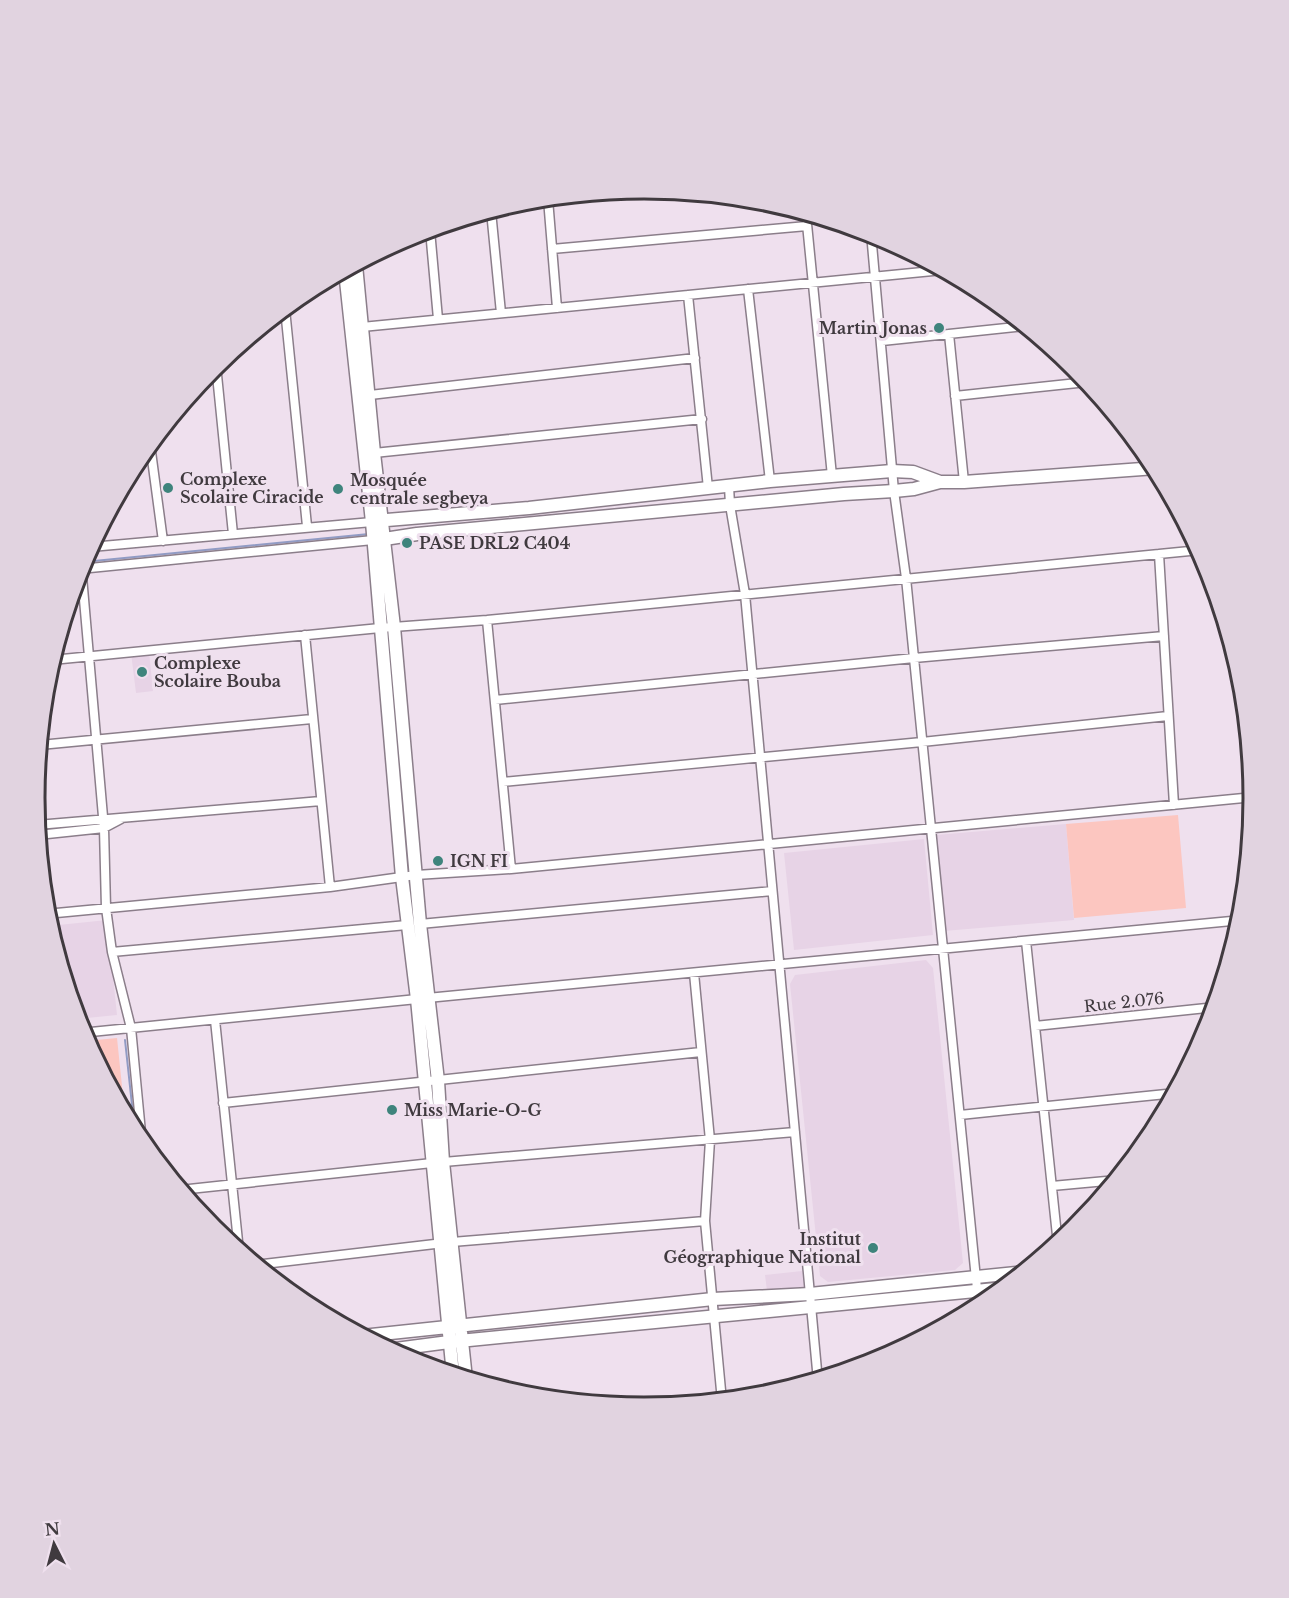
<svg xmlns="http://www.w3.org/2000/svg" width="1289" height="1598" viewBox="0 0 1289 1598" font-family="'Libre Baskerville',serif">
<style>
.built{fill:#e7d3e6}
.garden{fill:#fcc6c0}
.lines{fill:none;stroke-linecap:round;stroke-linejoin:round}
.stream{stroke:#919bc4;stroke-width:2}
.street-casing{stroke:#8b7e8a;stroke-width:11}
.secondary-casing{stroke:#8b7e8a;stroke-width:15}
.street{stroke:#fff;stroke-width:8}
.secondary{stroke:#fff;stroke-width:12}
.poi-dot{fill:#3e847c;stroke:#efe0ee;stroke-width:2}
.labels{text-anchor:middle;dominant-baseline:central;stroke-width:6;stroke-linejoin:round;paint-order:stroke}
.poi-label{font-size:16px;font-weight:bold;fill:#403a3f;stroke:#efe0ee;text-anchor:start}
.street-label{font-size:16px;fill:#403a3f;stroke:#efe0ee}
.rim{fill:none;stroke:#403a3f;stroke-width:3}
</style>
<rect width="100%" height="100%" fill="#efe0ee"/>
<path class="built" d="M149,651L153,691L136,693L131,653Z
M1066,824L1074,920L944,931L936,835Z
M924,839L933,935L794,950L784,853Z
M107,920L117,1015L77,1019L49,926Z
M926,960L933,968L963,1263L955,1270L828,1282L820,1276L790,984L795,975Z
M802,1271L804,1288L767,1291L765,1275Z"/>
<path class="garden" d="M1178,815L1186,908L1074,918L1066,824Z
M117,1038L125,1115L86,1041Z"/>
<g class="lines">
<path class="stream" d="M94,561L369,534
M125,1040L135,1133"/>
<g class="street-casing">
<path id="street" d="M548,199L557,308
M491,211L501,313
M806,214L832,476
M430,230L438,319
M871,233L894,491L906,578L979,1309
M552,249L807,226
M748,289L770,481
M688,295L708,488
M285,309L307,526
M362,327L943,270
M949,334L964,482
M882,341L1025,326
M216,365L233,534
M370,395L695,358
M955,396L1087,382
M150,444L163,541
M374,453L702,419
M729,486L730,505L745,594L818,1381
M91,547L372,522
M1159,554L1174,805
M81,565L104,828L106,908L112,952L131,1028L142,1143
M80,569L373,540
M487,620L511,869
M305,635L330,887
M52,660L380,628L487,620L1200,550
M495,700L914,658L1164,636
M40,745L312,719
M503,782L922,742L1168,716
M37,825L321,801
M38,835L104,828L121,819
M46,914L330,887L416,875L511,869L1254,797
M420,924L772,891
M1026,941L1058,1245
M112,952L407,925
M694,973L710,1140L705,1221L722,1401
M215,1020L239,1251
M1035,1026L1216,1007
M81,1033L417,999L1242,920
M223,1103L701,1052
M960,1115L1176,1093
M1052,1186L1117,1180
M180,1190L432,1163L795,1132
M255,1265L452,1242L705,1221
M631,1408L722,1397"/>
</g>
<g class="secondary-casing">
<path id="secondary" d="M356,265L374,453L394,627L420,924L438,1081L443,1162L466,1379
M345,271L372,522L402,877L417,999L453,1375
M375,521L529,508L770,481L892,471L913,472L940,482
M378,540L417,534L844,494L894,491L914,489L940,482H964L1156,468
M362,1336L713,1299L810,1294L1025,1272
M388,1350L449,1342L1006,1288"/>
</g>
<use href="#street" class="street"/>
<use href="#secondary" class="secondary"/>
</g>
<g class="poi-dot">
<circle cx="939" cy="328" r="6"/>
<circle cx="168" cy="488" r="6"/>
<circle cx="338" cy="489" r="6"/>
<circle cx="407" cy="543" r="6"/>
<circle cx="142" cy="672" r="6"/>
<circle cx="438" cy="861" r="6"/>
<circle cx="392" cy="1110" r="6"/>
<circle cx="873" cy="1248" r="6"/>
</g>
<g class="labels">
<g class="poi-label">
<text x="927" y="328" text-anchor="end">Martin Jonas</text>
<text x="180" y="479">Complexe<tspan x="180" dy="18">Scolaire Ciracide</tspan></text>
<text x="350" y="480">Mosquée<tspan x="350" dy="18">centrale segbeya</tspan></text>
<text x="419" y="543">PASE DRL2 C404</text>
<text x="154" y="663">Complexe<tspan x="154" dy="18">Scolaire Bouba</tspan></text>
<text x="450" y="861">IGN FI</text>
<text x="404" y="1110">Miss Marie-O-G</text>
<text x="861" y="1239" text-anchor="end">Institut<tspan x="861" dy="18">Géographique National</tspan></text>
</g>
<g class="street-label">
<text transform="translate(1124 1002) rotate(-6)">Rue 2.076</text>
</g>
</g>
<path d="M0 0H1289V1598H0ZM45 798a599 599 0 1 1 1198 0a599 599 0 1 1-1198 0Z" fill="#e1d3e0" fill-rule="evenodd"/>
<path class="rim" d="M45 798a599 599 0 1 1 1198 0a599 599 0 1 1-1198 0Z"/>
<g transform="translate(54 1544) rotate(354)" stroke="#efe0ee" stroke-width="4.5" paint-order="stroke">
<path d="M0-4.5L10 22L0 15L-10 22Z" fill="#403a3f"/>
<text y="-9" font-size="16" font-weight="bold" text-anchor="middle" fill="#403a3f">N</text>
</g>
</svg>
